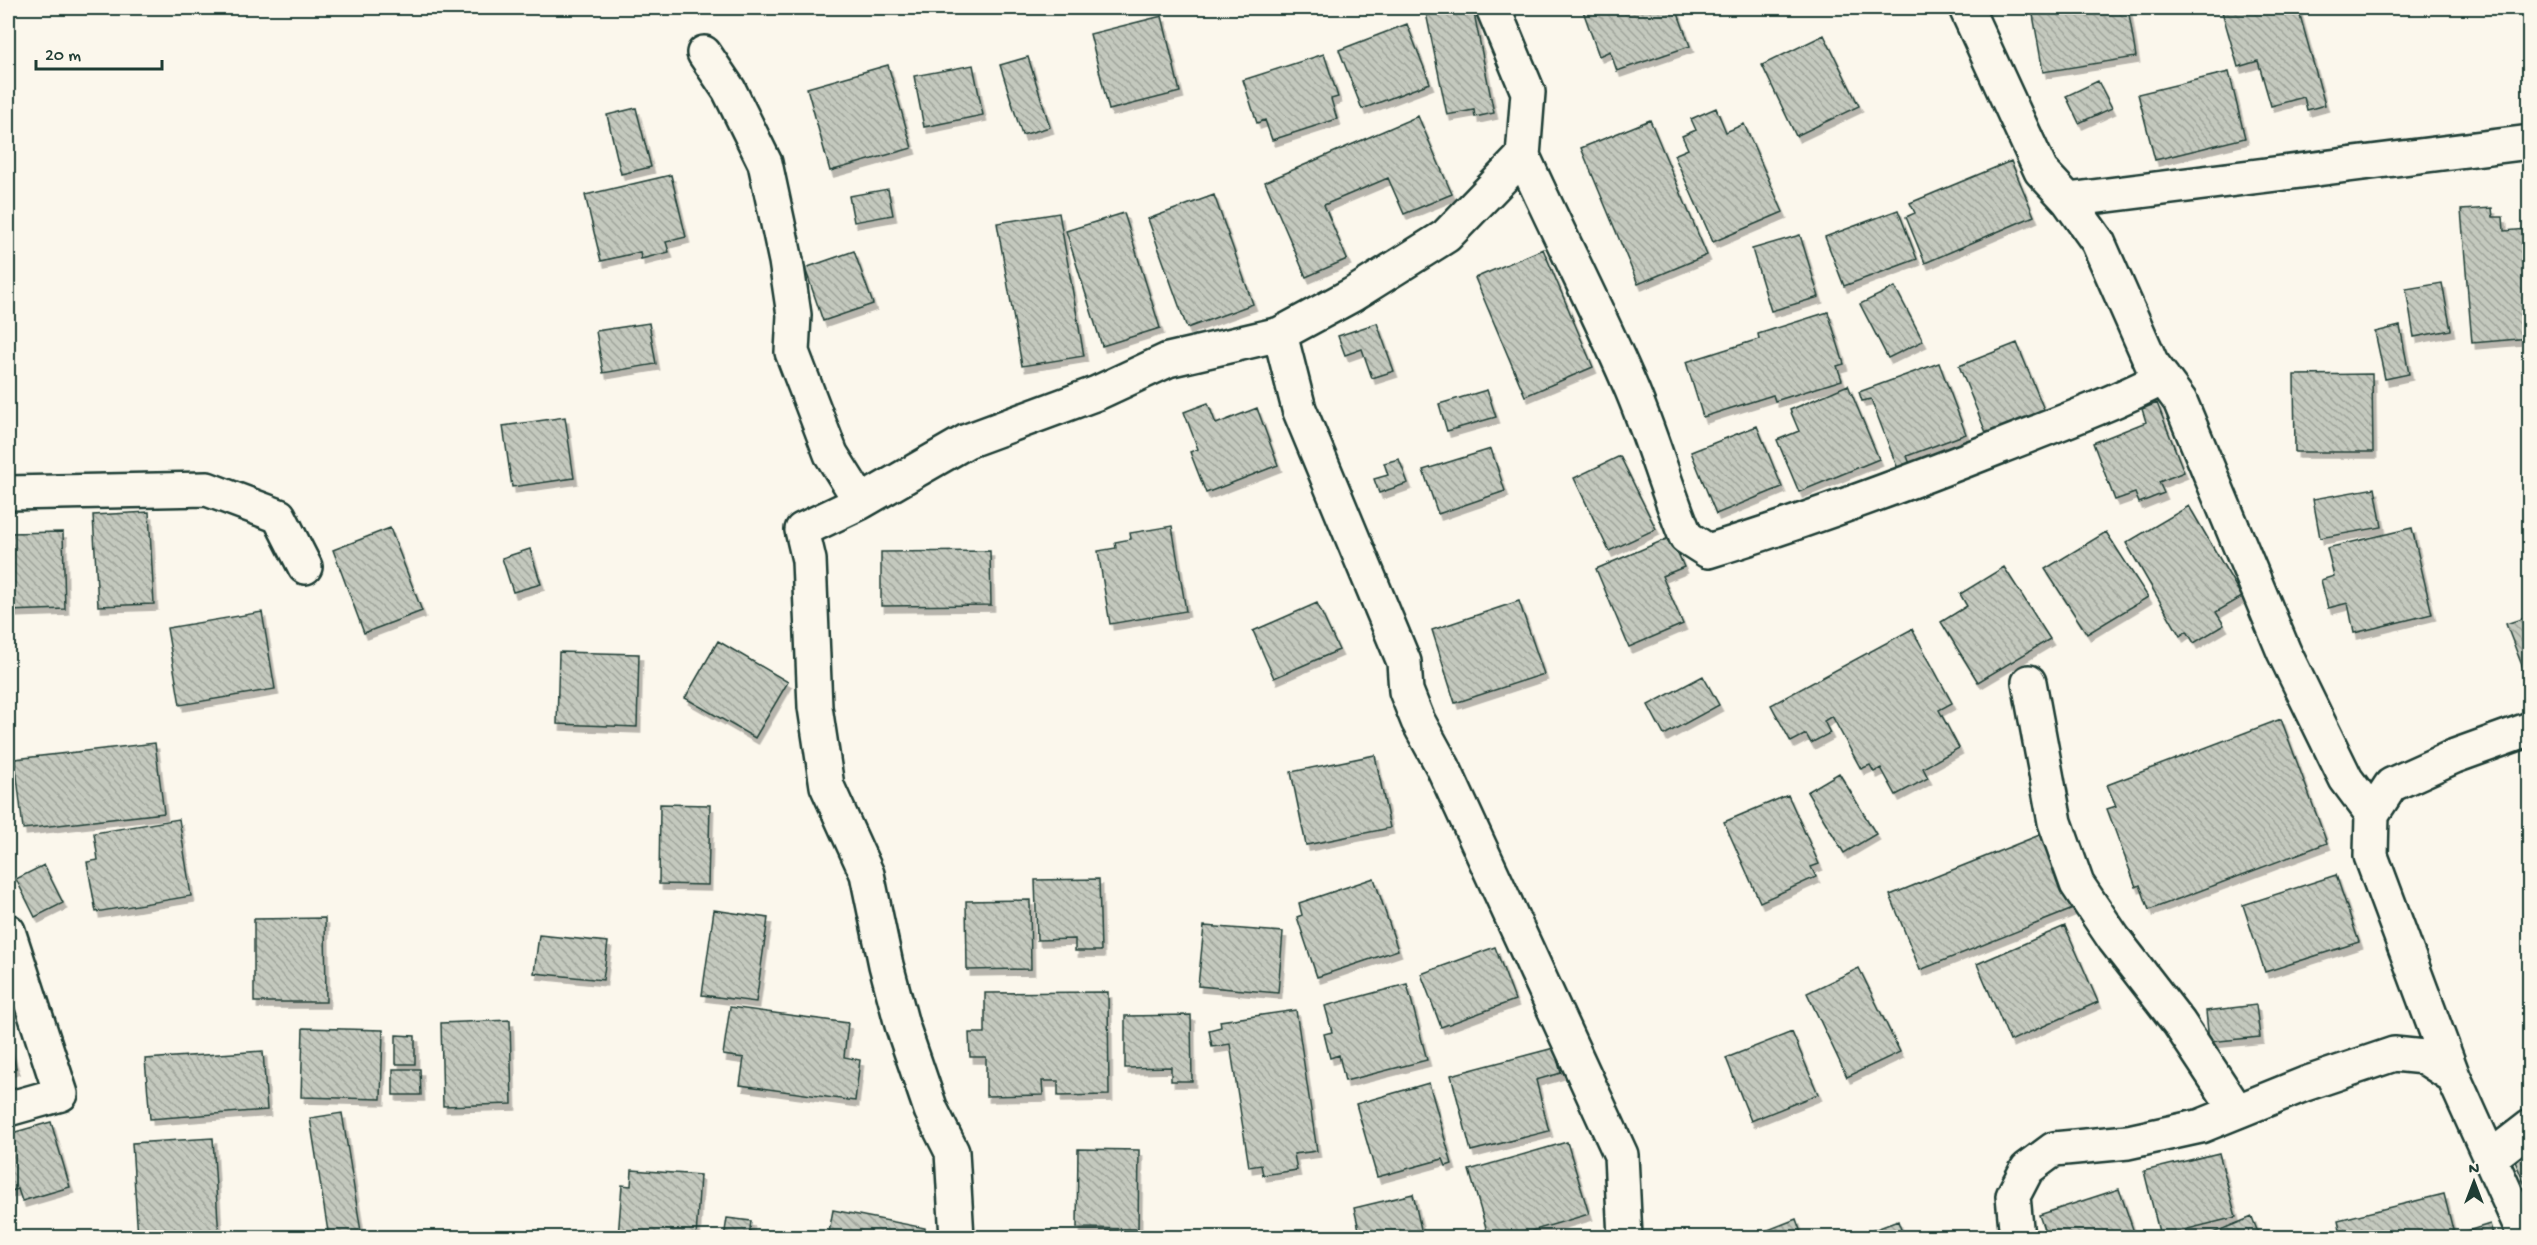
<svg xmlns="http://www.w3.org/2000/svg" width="2537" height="1245" viewBox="0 0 2537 1245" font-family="'Gochi Hand',sans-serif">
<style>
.building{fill:url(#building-back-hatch);stroke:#1f3d34;stroke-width:1.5;filter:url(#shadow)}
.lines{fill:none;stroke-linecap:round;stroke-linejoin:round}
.minor-casing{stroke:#1f3d34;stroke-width:38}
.minor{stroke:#fbf7ec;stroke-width:33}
</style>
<defs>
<pattern id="building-back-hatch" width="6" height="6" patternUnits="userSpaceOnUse" patternTransform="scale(1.5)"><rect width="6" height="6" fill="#c4c9be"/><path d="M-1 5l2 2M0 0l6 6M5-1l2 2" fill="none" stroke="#9fa49b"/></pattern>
<filter id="shadow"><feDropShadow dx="3.5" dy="6" stdDeviation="0" flood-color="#0004"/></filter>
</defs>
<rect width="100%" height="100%" fill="#fbf7ec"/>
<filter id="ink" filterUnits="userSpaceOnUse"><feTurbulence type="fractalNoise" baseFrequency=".0167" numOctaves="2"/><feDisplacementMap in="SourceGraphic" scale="12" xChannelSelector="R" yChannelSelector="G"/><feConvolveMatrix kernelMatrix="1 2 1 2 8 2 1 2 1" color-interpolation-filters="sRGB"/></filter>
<g filter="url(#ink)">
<path class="building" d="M1425,8H1473L1494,113L1475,117L1474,110L1447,115Z
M1582,8H1676L1690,46L1617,71L1610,51L1599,56Z
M2044,8H2128L2136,57L2043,72L2032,9Z
M2221,8H2298L2325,105L2307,110L2304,97L2271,106L2258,61L2238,67Z
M1162,16L1180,92L1109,110L1090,34Z
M1407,24L1430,83L1362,109L1339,50Z
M1824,35L1859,106L1796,136L1762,65Z
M1324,54L1338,97L1331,99L1337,119L1272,140L1265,120L1257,123L1243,80Z
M1028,57L1050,127L1022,135L1000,65Z
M888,65L912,148L830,171L807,88Z
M973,65L983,115L924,127L914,76Z
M2229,72L2245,138L2155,160L2138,94Z
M2098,81L2112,108L2079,123L2066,96Z
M636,108L651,167L621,174L607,115Z
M1716,108L1726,132L1744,124L1783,212L1713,242L1674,155L1688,149L1682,136L1696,130L1691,119Z
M1418,116L1452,194L1404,214L1388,178L1324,205L1347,259L1306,277L1265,182Z
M1650,120L1707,255L1638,284L1581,148Z
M2011,161L2034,216L1925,263L1906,217L1915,213L1910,203Z
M671,175L686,237L666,242L669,252L641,259L640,252L601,261L585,195Z
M888,189L893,215L854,222L849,196Z
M1214,195L1253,304L1187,328L1148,219Z
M2492,208L2493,217H2503L2504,231L2528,229L2530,338L2472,343L2461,210Z
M1898,210L1917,259L1844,286L1825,237Z
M1059,213L1084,356L1022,366L997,223Z
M1124,213L1160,328L1102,346L1066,231Z
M1800,235L1819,297L1771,311L1752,249Z
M1543,249L1593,367L1525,396L1475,278Z
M854,251L873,304L823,321L805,268Z
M2442,283L2451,330L2414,337L2406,289Z
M1895,287L1923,341L1888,358L1860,304Z
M1828,312L1844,364L1837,366L1842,380L1775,401L1773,395L1703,417L1686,362L1759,339L1758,334Z
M649,323L656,364L603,373L596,331Z
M1377,323L1394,371L1372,378L1362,349L1345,355L1338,336Z
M2400,326L2409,374L2385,379L2375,332Z
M2017,343L2045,412L1987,435L1959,366Z
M1939,363L1966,434L1907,456L1913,472L1901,477L1871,399L1862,401L1859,392Z
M2372,374L2373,452H2295L2294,375Z
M1848,385L1879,459L1799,492L1777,440L1799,431L1790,410Z
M1487,390L1496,417L1447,431L1439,404Z
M1208,403L1216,424L1257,408L1278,465L1206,493L1190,452L1198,449L1184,412Z
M2157,403L2184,472L2159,482L2164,493L2139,503L2135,493L2115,500L2093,443L2146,422L2142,409Z
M565,417L574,478L512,487L503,426Z
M1757,426L1782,487L1716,514L1691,452Z
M1491,449L1505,491L1438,514L1423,470Z
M1620,456L1656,529L1609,551L1574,478Z
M1399,459L1408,483L1379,493L1374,479L1388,475L1384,463Z
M2375,488L2382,527L2320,538L2313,499Z
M2189,506L2242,597L2216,612L2224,625L2194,643L2187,631L2180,636L2126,543Z
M149,512L154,604L98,606L93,515Z
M1172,526L1186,611L1110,624L1098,551L1116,548L1115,542L1131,539L1130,533Z
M390,528L422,611L364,633L333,550Z
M2412,528L2432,614L2354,633L2348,603L2328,608L2321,580L2334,576L2327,548Z
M63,532L65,609L8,611V533Z
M2106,532L2148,597L2087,634L2045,569Z
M1671,537L1684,567L1662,576L1683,624L1629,647L1596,569Z
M530,549L541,584L513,592L502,558Z
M990,551L991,605L881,606V552Z
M2004,567L2050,639L1978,682L1941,622L1967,606L1960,594Z
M1519,601L1544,674L1455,703L1432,630Z
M1317,603L1339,650L1274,678L1253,631Z
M262,612L275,689L180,705L167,628Z
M2530,616V680L2528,681L2506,624Z
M1912,629L1952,703L1939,710L1959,748L1923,768L1928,778L1896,795L1881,768L1874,772L1870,765L1861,769L1832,716L1824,721L1830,733L1811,743L1806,734L1791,742L1771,705Z
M718,641L788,682L755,738L685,698Z
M559,652L639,654L637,727L557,724Z
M1703,676L1719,705L1664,735L1648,705Z
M2281,719L2327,843L2149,910L2140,885L2136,887L2107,809L2116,806L2107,785Z
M155,743L164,813L23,829L15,759Z
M1375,755L1390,828L1306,845L1291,772Z
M1839,773L1876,834L1844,853L1807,792Z
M1788,795L1819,864L1811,867L1816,877L1760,902L1724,822Z
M660,804L710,805L708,885L659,884Z
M179,819L191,896L96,912L87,862L98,860L94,833Z
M2042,834L2073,909L1920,970L1890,895Z
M44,865L63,903L35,917L16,879Z
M2336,875L2359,942L2265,972L2243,905Z
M1374,878L1398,950L1317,977L1297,917L1302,915L1299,903Z
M1099,879L1101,951H1075V939L1037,940L1035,880Z
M1030,900L1031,969L967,970L966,901Z
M714,910L768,918L756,1002L702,995Z
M325,918L326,1002H254V919Z
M1204,926L1283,932L1278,993L1198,986Z
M2065,926L2098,1002L2010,1041L1977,964Z
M539,935L608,942L603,980L534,973Z
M1495,947L1515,1000L1441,1027L1421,974Z
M1859,968L1900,1052L1847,1077L1807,993Z
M1407,984L1427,1060L1345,1081L1339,1055L1330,1058L1324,1034L1332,1032L1325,1006Z
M1108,992L1109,1095L1058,1096V1081H1042L1043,1095L986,1096V1057H970L969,1033H985V993Z
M2256,1005L2260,1037L2209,1042L2206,1011Z
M730,1007L848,1023L844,1057L860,1060L855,1101L740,1085L744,1058L723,1055Z
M1296,1010L1317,1151L1294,1154L1297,1170L1263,1175L1261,1165L1249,1167L1230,1044L1212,1047L1209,1030L1221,1027L1220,1021Z
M1191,1015L1192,1081H1171V1067L1125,1068V1016Z
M510,1020L512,1104L443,1106L441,1023Z
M303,1028L383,1030L381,1099L301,1097Z
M1792,1032L1818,1094L1751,1121L1726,1058Z
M396,1035L415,1036V1064H396Z
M8,1040L16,1068L8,1071Z
M1554,1048L1561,1073L1536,1080L1549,1131L1471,1151L1451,1075Z
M263,1051L267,1110L150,1119L145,1059Z
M393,1069H420L421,1095H393Z
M1429,1083L1452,1164L1446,1166L1443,1159L1377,1177L1356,1104Z
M342,1113L362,1238H329L310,1118Z
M51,1122L70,1187L22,1201L18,1189L8,1192V1134Z
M213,1138L219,1238H138L132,1143Z
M2530,1138V1197L2509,1147Z
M1567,1142L1589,1214L1508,1238H1489L1469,1170Z
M1078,1149L1139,1150L1138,1229L1077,1228Z
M2219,1153L2236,1217L2160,1236L2144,1171Z
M632,1170L700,1175L696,1238H618L622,1185L631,1186Z
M2119,1189L2136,1238H2047L2039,1215Z
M1413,1194L1423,1238H1361L1354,1208Z
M2444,1194L2455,1238H2342L2338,1220Z
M833,1210L925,1228L923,1238H828Z
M2252,1217L2260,1238H2209L2208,1235Z
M727,1218L751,1221L749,1238H724Z
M1796,1219L1803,1238H1748Z
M1898,1221L1904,1238H1852Z
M2490,1224L2494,1238H2456L2455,1235Z"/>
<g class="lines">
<g class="minor-casing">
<path id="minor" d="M1493,8L1528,92L1523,156L1446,236L1352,295L1280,334L1299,409L1404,662L1406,691L1418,721L1443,767L1621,1155L1625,1238
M1966,8L2041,171L2068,200L2098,242L2151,362L2180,401L2284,652L2346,779L2372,814
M704,53L729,90L765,163L786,261L794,315L792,352L831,454L861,502
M1523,156C1557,232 1596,306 1629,383C1651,433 1665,486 1686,537L1708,551C1807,521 1903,485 1999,447C2055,425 2110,405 2163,378
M2068,200L2530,142
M8,493L207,489L279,516L305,567
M2029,682L2055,822L2077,884L2114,939L2179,1023L2237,1111
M8,931L61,1094L8,1109
M2453,1076L2371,856L2372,814L2391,785L2455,756L2530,729
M2490,1158L2530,1127
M957,1238L952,1152L931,1110L902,1025L886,965L867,874L827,786L815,707L809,560L802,530L861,502L967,441L1097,393L1168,360L1280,334
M2017,1238L2013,1196L2027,1169L2054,1149L2128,1142L2201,1126L2305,1084L2394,1054L2424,1057L2453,1076L2526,1238"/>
</g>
<use href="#minor" class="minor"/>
</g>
</g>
<rect width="2537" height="1245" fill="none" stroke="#fbf7ec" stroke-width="30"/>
<rect x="15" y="15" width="2507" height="1215" fill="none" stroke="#1f3d34" stroke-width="2" filter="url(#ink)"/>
<g transform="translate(2474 1182)" stroke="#fbf7ec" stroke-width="4.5" paint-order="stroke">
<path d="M0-4.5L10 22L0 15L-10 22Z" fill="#1f3d34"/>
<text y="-9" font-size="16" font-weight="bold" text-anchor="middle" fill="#1f3d34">N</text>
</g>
<path d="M36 60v9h126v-9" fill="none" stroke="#1f3d34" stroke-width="3"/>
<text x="45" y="60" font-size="18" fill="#1f3d34" stroke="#fbf7ec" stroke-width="4.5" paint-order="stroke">20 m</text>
</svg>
